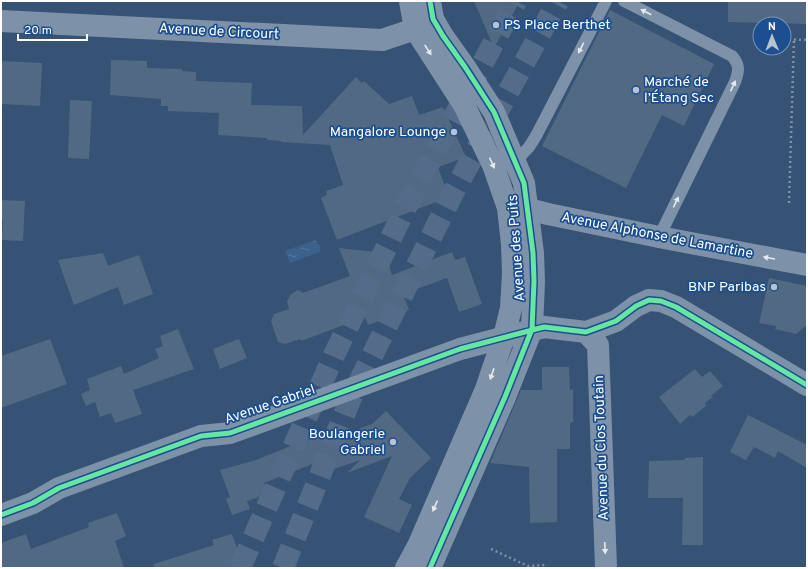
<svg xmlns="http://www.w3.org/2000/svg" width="808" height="569" viewBox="0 0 808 569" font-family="Overpass,sans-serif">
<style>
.water{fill:url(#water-ripples)}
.building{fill:#526984}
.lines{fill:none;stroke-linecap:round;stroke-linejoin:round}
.motorway-tunnel{stroke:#546c89;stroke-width:22;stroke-dasharray:22 11;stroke-linecap:butt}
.path{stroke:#7d92a8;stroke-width:2.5;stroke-dasharray:2 3;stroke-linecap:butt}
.service{stroke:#7d92a8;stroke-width:12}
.minor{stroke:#7d92a8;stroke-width:22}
.tertiary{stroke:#7d92a8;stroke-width:22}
.cycleway-casing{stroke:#1b4f8f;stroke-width:8}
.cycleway{stroke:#66e7a1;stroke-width:5}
.oneway{fill:#e5e9ee}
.poi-dot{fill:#b9c2ce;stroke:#1b4f8f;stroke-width:1.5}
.labels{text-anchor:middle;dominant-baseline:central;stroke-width:3.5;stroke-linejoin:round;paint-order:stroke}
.poi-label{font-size:14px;fill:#fff;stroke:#1b4f8f;text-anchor:end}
.street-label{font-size:14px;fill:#fff;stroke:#1b4f8f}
</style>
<defs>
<pattern id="water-ripples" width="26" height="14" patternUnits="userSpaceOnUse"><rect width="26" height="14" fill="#3b618d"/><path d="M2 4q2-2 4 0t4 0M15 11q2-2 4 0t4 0" fill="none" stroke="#58799e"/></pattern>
</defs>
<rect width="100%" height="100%" fill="#365274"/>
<path class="water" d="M315,240L320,246V252L290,263L285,251Z"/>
<path class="building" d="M474,1H520L494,48Z
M728,1H807V24L728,22Z
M610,10L714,64L684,126L662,115L626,188L542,146Z
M111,60L147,61V68L182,69V71L196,72V81L252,83L251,105L302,106L303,135L356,77L362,83L364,81L389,104L412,96L419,115L443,107L466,157L438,167L449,197L337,240L321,198L327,195L326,191L343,185L330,145L281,142V141L267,140V138L218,135L219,113L168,111V106H161V99L110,95Z
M2,61L42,63L40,106L1,104Z
M70,100L92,101L89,159L68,158Z
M1,200L25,201L23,241L2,240L3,221H1Z
M339,248L385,253L392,275L452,252L455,260L465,257L482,304L459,312L447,278L403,294L409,310L368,325L365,317L301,341V339L285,344L278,342L271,321L274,314L289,309L287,301L291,294L298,290L303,293L350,276Z
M103,253L108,266L139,255L153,294L124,305L118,287L74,305L58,260Z
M769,278L807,286V325L796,334L775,329L776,326L759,323Z
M178,329L194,369L133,390L142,414L115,423L111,413L100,417L95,402L86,406L81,394L90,390L87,379L121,366L124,374L159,358L155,349L163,346L160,336Z
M50,339L67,384L1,408V356Z
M239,339L247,358L220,369L213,349Z
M542,367H569L570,390L573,389V422L570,423V449H557V522L530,523L529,467L490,463L521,390H542Z
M695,369L702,377L710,371L723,386L711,396L713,397L705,403L706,406L692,417L690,415L680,424L659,397Z
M386,411L431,458L410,478L399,499L412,505L399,533L364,517L392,456L347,473L360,460L326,472L323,463L316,466L315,463L264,483L268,494L247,501L250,509L232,515L226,499L230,497L220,470L256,460L298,443L297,438L318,430L320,434L336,429L339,436L372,424Z
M748,415L807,445V468L778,451L775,458L754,447L746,460L730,452Z
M703,457V545H682L683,498H648L649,461L685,460V458Z
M117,513L126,536L115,541L124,568H1V543L26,534L31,549L89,527L88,523Z
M232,534L240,557L238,558L241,568H154V564L214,545L212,540Z"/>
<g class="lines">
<path class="motorway-tunnel" d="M240,568L334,355L411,197L516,1
M283,568L350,400L452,195L558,1"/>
<path class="path" d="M784,39L807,40
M789,203L794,39
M491,549L528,566L546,565"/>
<path class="service" d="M624,1L732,56C740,65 739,71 735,82L659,237
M516,161L529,147L536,136L606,1"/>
<path class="minor" d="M1,21L382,40L406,32L431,20
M510,208L528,209L548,214L659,237L807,265
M586,332L598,345L606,568
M1,515L33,503L59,488L201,436L230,433L460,349L544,327L586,332L616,321L636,306L649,300L661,301L676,307L807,385"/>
<path class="tertiary" d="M406,568L418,546L486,389L491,374L504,337L511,308L513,274L512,244L508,208L493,165L464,105L415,29L410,1
M430,568L505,397L532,329L534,281L533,253L524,183L494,112L465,67L443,36L433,19L430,1"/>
<g class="cycleway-casing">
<path id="cycleway" d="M1,515L33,503L59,488L201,436L230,433L460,349L544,327L586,332L616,321L636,306L649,300L661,301L676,307L807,385
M430,568L505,397L532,329L534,281L533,253L524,183L494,112L465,67L443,36L433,19L430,1"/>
</g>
<use href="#cycleway" class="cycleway"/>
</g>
<defs><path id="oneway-solid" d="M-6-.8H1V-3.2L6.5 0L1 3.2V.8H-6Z"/></defs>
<g class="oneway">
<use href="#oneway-solid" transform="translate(646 12) rotate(-153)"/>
<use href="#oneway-solid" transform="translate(581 48) rotate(117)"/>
<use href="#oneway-solid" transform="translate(428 50) rotate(57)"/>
<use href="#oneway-solid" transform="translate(733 86) rotate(-65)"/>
<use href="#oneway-solid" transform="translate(492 163) rotate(66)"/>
<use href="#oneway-solid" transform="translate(676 202) rotate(-64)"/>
<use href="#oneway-solid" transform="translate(769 258) rotate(-170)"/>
<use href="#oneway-solid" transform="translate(492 374) rotate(109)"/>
<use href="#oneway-solid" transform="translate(435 506) rotate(114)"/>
<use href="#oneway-solid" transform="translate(605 548) rotate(88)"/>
</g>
<g class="poi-dot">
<circle cx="496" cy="25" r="4"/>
<circle cx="636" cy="90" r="4"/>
<circle cx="454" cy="132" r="4"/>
<circle cx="774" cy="287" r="4"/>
<circle cx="393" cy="442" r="4"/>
</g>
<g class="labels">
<g class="poi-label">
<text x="504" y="25" text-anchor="start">PS Place Berthet</text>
<text x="644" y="82" text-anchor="start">Marché de<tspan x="644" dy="16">l’Étang Sec</tspan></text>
<text x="446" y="132">Mangalore Lounge</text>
<text x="766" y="287">BNP Paribas</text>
<text x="385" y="434">Boulangerie<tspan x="385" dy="16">Gabriel</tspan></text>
</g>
<g class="street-label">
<text transform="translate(219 32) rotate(3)">Avenue de Circourt</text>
<text transform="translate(657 236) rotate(11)">Avenue Alphonse de Lamartine</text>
<text transform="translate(517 248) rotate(-94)">Avenue des Puits</text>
<text transform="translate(270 405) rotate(-19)">Avenue Gabriel</text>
<text transform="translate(602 448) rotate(-92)">Avenue du Clos Toutain</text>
</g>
</g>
<rect width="808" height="569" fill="none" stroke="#ffffff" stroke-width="4"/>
<g transform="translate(772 36) rotate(359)"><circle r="19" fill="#1b4f8f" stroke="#7695bc"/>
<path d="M0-3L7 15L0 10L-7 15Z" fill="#b9c2ce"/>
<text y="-6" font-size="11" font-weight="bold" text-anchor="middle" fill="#ffffff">N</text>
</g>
<path d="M18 34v6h69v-6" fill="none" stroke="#ffffff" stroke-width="2"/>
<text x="24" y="34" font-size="12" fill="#ffffff" stroke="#1b4f8f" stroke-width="3" paint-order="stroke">20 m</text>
</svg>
